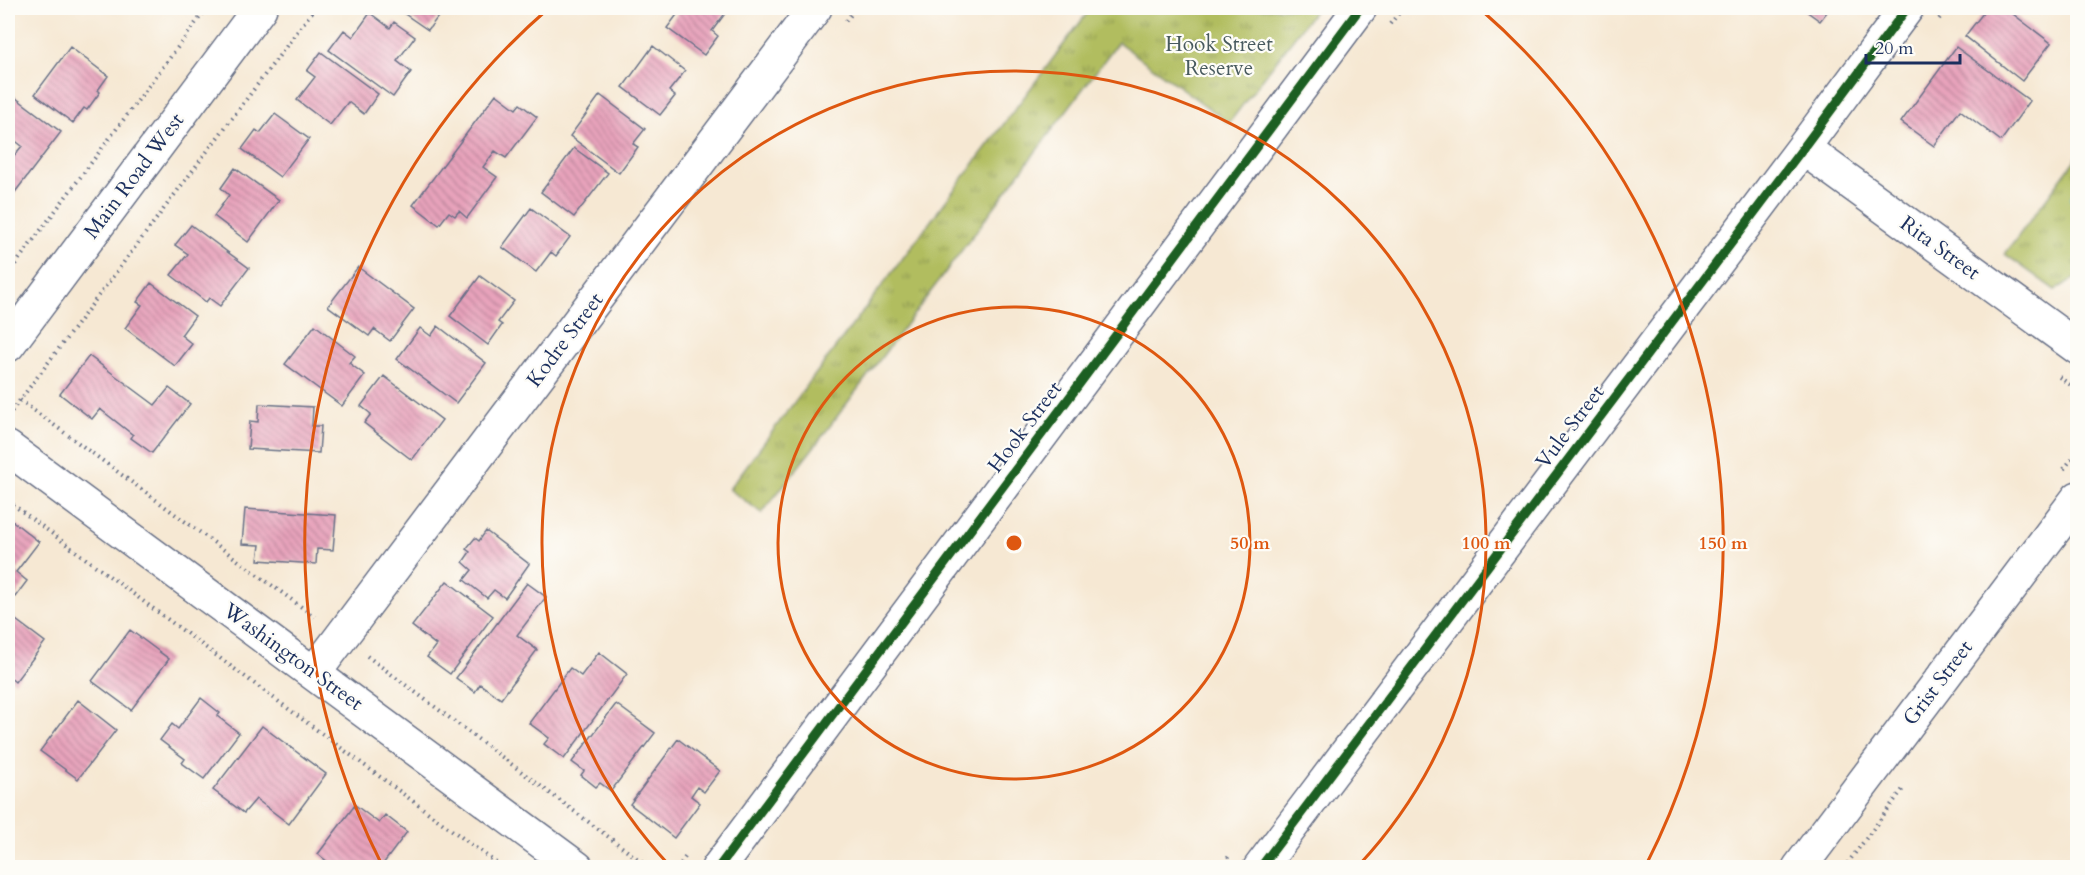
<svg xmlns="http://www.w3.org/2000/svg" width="2085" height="875" viewBox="0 0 2085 875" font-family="Cardo,serif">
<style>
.park{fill:url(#park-tufts);stroke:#66765e;stroke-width:1.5}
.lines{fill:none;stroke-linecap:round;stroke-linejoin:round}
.stream{stroke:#45acc5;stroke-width:9}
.building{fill:url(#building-back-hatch)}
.minor-casing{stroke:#687087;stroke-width:36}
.secondary-casing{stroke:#687087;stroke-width:36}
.path{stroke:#687087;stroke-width:4;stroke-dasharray:1.5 4.5;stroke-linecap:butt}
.minor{stroke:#fff;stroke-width:33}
.secondary{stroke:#fff;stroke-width:33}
.cycleway-casing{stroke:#fdfcf7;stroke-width:13}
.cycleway{stroke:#1b5e20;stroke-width:9}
.ring{fill:none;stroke:#de5710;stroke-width:3}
.labels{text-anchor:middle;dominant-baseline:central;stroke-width:4.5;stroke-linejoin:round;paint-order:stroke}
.park-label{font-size:21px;fill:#485a5e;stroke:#fdfcf7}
.street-label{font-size:21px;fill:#1b2f5e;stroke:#fdfcf7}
.centre{fill:#de5710;stroke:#fdfcf7;stroke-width:3}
.ring-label{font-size:18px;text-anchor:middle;font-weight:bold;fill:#de5710;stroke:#fdfcf7;stroke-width:4.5;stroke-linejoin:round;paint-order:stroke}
</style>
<defs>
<pattern id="park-tufts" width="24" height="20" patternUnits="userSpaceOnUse" patternTransform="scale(1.5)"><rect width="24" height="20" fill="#b1bd5f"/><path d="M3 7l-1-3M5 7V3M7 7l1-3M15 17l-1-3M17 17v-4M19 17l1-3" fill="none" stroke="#8f9a52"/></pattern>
<pattern id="building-back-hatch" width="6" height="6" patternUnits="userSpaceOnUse" patternTransform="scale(1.5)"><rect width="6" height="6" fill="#e8a3bb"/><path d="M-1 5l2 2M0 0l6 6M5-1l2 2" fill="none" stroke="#bb859b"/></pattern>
</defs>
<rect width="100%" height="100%" fill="#fdfcf7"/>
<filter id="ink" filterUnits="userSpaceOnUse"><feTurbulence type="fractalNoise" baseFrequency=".0167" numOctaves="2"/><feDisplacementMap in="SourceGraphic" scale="12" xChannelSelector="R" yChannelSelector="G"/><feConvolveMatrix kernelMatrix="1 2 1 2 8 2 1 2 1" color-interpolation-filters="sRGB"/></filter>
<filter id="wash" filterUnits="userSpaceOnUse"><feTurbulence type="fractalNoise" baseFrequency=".008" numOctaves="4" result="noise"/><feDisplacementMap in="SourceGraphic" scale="24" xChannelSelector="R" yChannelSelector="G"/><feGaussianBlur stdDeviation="1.35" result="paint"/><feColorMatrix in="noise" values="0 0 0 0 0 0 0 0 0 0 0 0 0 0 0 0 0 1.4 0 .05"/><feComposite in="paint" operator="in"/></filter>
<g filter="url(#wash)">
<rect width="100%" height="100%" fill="#f6e8d3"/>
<path class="park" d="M1091,8H1312L1315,10L1229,123L1118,42L821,438L762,513L729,489Z
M2077,157V277L2055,290L2005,254Z"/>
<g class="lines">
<path class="stream" d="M2075,198L2078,197"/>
</g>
<g id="blocks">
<path class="building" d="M396,8H441L444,9L428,30Z
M682,8H722L727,11L712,31L718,36L704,55L667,28Z
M1802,8H1830L1820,21Z
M1987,8H2005L2051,43L2022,81L1965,36Z
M370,13L390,28L394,22L415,37L397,61L411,72L393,97L329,50L344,30L353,37Z
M653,46L685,71L669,91L675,96L660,115L623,87Z
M70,47L108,76L98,90L100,92L87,110L84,108L73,123L35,94Z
M1956,47L2030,101L2001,141L1960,110L1934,146L1901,122Z
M321,52L378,94L364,114L348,102L330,125L297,100L315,77L307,71Z
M8,92L61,132L9,200L8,199V155L12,158L22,146L8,135Z
M496,94L516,109L520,104L537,117L506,158L495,151L483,167L497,177L467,218L459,211L455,216L449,212L439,225L413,205Z
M600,95L645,129L633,144L638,147L619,173L570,136Z
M275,114L309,139L280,177L242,149L256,130L260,133Z
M574,148L608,173L574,217L541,192Z
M235,168L279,200L248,242L214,216L229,195L221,188Z
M531,208L570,237L556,256L551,252L536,272L502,247Z
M191,225L249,268L220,306L209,298L206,302L171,275L188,254L175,245Z
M358,267L414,309L390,341L374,329L369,336L328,306Z
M480,276L514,301L498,322L502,325L488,345L450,316Z
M151,283L195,316L181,335L192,344L175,366L125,328L142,305L137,302Z
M315,325L355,356L349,363L365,375L342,406L285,364Z
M438,326L486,363L456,403L397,359L420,328L431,336Z
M89,356L155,405L169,388L190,404L152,453L131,438L133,435L100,409L92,419L60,394Z
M384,376L442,420L412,460L364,423L371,414L361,406Z
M259,404L313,407L312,426H321L319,453L248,449L250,421L258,422Z
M245,509L336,515L333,550L317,549L316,564L258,560L260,545L242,544Z
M10,519L39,542L16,572L27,581L15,597L8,591V522Z
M486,531L529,564L505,598L494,590L487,598L464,580L472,570L463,562L470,552L466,549L475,538L479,541Z
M447,581L493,616L450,674L427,657L436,645L412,626Z
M527,583L546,597L517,635L537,650L501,699L480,684L475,692L456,678Z
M8,614L45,642L15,682L8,676Z
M130,630L169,659L131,710L92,681Z
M599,652L627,674L564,759L544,744L549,738L529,723L570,668L581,676Z
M201,698L220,713L217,716L239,733L204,779L182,763L185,759L160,740L172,724L178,729Z
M78,700L116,730L78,779L40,751Z
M616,704L655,733L611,791L600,783L596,787L581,775L584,771L572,762Z
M262,726L326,774L289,824L256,799L244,813L213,790Z
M678,739L720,771L704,792L697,787L691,796L700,803L674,838L630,804Z
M355,805L379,823L385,815L407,832L380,868H335L318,854Z"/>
</g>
</g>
<g filter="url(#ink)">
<use href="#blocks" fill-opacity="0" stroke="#687087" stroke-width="1.5"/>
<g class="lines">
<g class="minor-casing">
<path id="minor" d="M1803,148L2078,348
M8,448L577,868
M314,673L815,8
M718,868L1360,8
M1260,868L1803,148L1907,8
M1799,868L2078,498"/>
</g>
<g class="secondary-casing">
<path id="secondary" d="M8,345L260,8"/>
</g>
<path class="path" d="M1939,19L1948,8
M846,21L856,8
M1390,24L1403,8
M8,274L207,8
M2059,377L2078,390
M20,400L315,617
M8,416L315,8
M2064,469L2078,451
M8,501L503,868
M367,656L650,868
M677,868L686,856
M1221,868L1229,856
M1844,868L1903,789"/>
<use href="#minor" class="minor"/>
<use href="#secondary" class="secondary"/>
<g class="cycleway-casing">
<path id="cycleway" d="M718,868L1360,8
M1260,868L1803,148L1907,8"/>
</g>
<use href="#cycleway" class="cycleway"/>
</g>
</g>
<g class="ring">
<circle cx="1014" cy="543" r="236"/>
<path d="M669 865A472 472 0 1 1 1359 865"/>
<path d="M382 865A709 709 0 0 1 549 8M1479 8A709 709 0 0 1 1646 865"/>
</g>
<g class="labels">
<g class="park-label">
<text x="1219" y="44">Hook Street<tspan x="1219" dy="24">Reserve</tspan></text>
</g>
<g class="street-label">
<text transform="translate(134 176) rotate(-53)">Main Road West</text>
<text transform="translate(1940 248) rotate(36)">Rita Street</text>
<text transform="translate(565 340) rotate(-53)">Kodre Street</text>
<text transform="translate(1025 427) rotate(-53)">Hook Street</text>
<text transform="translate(1570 427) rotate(-53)">Vule Street</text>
<text transform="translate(293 657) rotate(36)">Washington Street</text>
<text transform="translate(1938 683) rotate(-53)">Grist Street</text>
</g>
</g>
<circle cx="1014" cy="543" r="9" class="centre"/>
<g class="ring-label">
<text x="1250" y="549">50 m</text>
<text x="1486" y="549">100 m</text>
<text x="1723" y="549">150 m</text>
</g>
<rect width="2085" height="875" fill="none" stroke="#fdfcf7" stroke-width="30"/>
<path d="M1866 54v9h94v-9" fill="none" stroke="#1b2f5e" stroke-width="3"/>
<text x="1875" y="54" font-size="18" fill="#1b2f5e" stroke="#fdfcf7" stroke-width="4.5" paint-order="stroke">20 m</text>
</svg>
